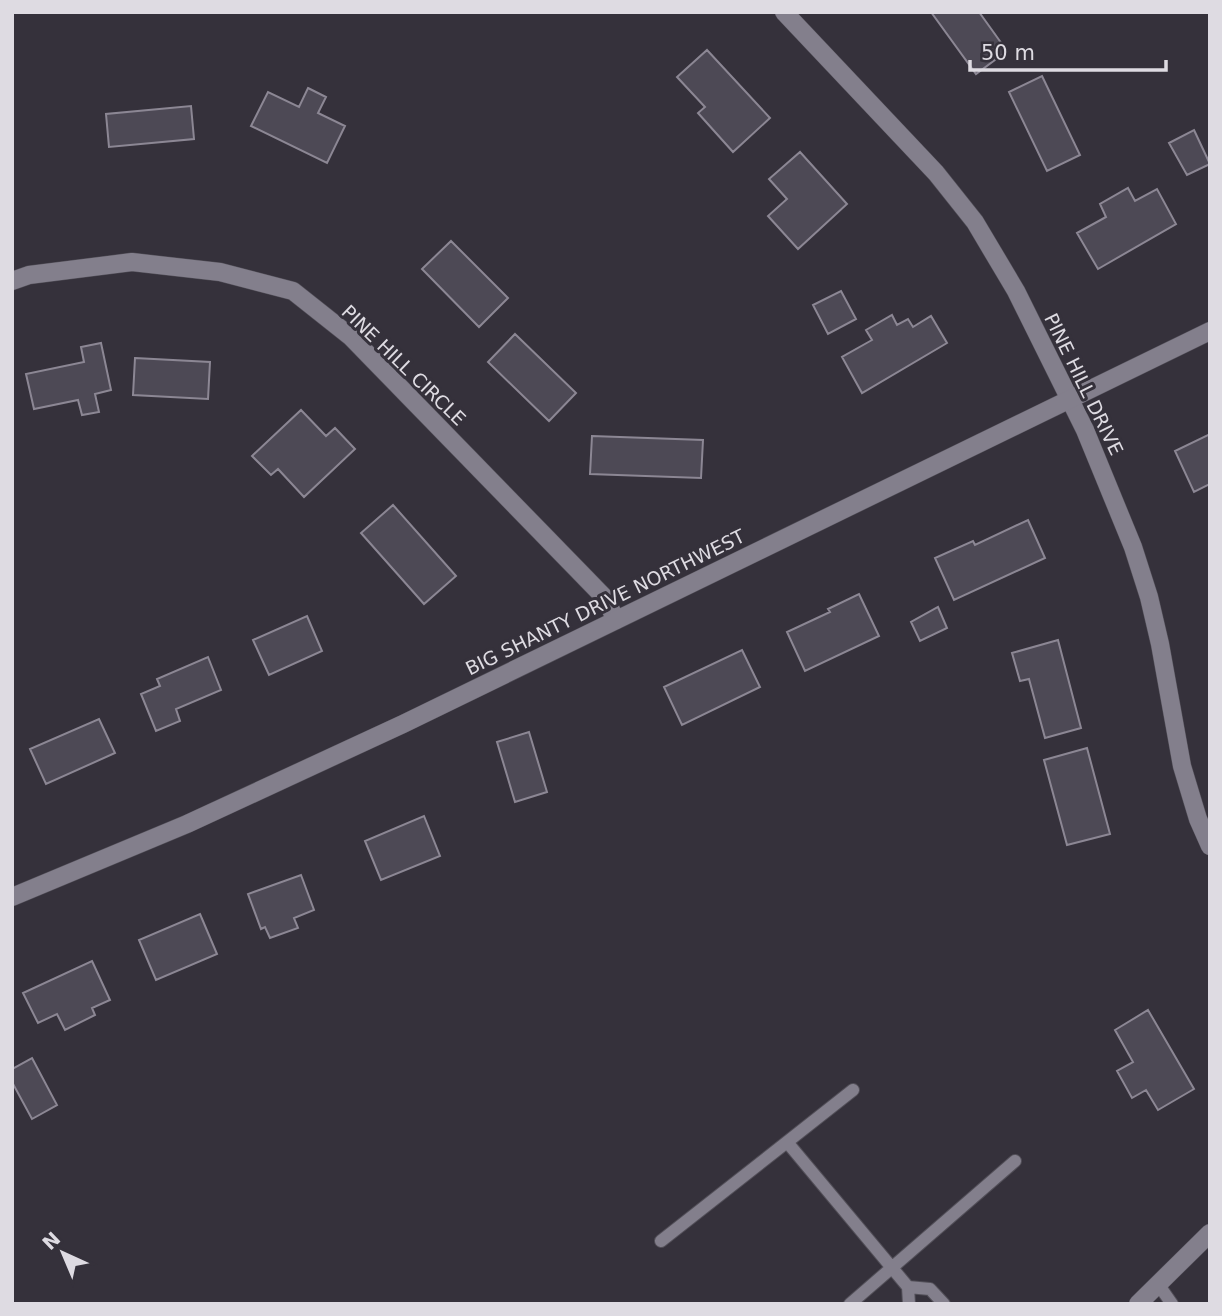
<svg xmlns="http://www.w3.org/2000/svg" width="1222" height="1316" viewBox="0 0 1222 1316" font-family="'DejaVu Sans',sans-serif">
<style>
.building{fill:#4d4955;stroke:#8c8794;stroke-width:2}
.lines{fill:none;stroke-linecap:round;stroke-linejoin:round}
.lane-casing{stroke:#524f58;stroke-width:14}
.street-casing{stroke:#524f58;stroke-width:19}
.secondary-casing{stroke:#524f58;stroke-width:19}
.lane{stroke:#837f8c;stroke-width:12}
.street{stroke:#837f8c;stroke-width:18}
.secondary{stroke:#837f8c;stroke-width:18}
.labels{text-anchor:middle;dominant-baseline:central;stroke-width:6;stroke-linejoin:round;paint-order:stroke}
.street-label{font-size:19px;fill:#dedbe2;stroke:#35313b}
</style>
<rect width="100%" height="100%" fill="#35313b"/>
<path class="building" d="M931,12H979L1007,51L976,74Z
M707,50L770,118L733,152L698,113L705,107L677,77Z
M1042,76L1080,155L1047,171L1009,92Z
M308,88L326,97L318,113L345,126L327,163L251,126L268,92L299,107Z
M191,106L194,139L109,147L106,114Z
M1194,130L1210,164L1187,175L1169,143Z
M800,152L847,204L798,249L768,216L787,199L769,179Z
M1128,188L1135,201L1157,189L1176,224L1098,269L1077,233L1106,217L1100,204Z
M451,241L508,298L479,327L422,269Z
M841,291L856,319L828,334L813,305Z
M892,315L897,325L908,319L913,327L931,316L947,343L862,393L842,357L872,340L866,330Z
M515,334L576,393L549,421L488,362Z
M101,343L111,390L95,394L99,412L82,415L78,400L34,409L26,374L84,362L81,347Z
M135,358L210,362L208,399L133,395Z
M301,410L326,436L335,428L355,449L304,497L278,469L271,475L252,456Z
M1210,434V484L1194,492L1175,451Z
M592,436L703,440L701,478L590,474Z
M393,505L456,576L424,604L361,533Z
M1028,520L1045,558L954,600L935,558L973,541L975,545Z
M859,594L879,636L805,671L787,632L830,612L828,609Z
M938,607L947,628L920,641L911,622Z
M307,616L322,651L269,675L253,640Z
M1058,640L1081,728L1045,738L1029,679L1020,681L1012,653Z
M742,650L760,687L682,725L664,687Z
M208,657L221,690L176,709L180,721L156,731L141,694L160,686L157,679Z
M99,719L115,753L46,784L30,749Z
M529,732L547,792L515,802L497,742Z
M1087,748L1110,834L1067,845L1044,760Z
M424,816L440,856L381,880L365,841Z
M301,875L314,910L294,918L298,928L270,938L265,927L261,929L248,894Z
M200,914L217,954L156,980L139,940Z
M92,961L110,1000L92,1008L95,1015L65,1030L57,1014L38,1023L23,993Z
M1148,1010L1194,1089L1158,1110L1146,1090L1132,1098L1117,1071L1133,1062L1115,1030Z
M32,1058L57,1105L32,1119L12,1082V1069Z"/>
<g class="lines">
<g class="lane-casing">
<path id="lane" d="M787,1142L853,1090
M661,1241L787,1142L908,1287
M1158,1284L1172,1304
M850,1304L1015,1161
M909,1304L908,1287L930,1289L944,1304"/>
</g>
<g class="street-casing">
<path id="street" d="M784,12L936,173L975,222L1016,291L1085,430L1133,547L1149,597L1160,644L1182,766L1198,819L1210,846
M12,281L29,275L132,262L220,272L293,291L351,337L605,598L616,620
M1138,1304L1210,1233"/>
</g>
<g class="secondary-casing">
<path id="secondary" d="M12,897L187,824L403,724L1210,331"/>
</g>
<use href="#lane" class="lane"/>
<use href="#street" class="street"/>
<use href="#secondary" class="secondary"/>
</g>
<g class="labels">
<g class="street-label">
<text transform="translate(404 365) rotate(44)">PINE HILL CIRCLE</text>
<text transform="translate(1084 384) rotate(64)">PINE HILL DRIVE</text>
<text transform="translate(605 602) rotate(-26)">BIG SHANTY DRIVE NORTHWEST</text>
</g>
</g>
<rect width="1222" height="1316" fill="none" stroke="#dedbe2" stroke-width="28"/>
<g transform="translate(63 1253) rotate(316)" stroke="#35313b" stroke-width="5" paint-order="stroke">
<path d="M0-5L12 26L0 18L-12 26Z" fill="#dedbe2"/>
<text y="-10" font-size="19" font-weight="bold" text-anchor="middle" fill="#dedbe2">N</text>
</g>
<path d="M970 60v10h196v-10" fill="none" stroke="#dedbe2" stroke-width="3.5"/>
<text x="981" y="60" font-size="21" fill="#dedbe2" stroke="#35313b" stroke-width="5" paint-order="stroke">50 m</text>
</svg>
